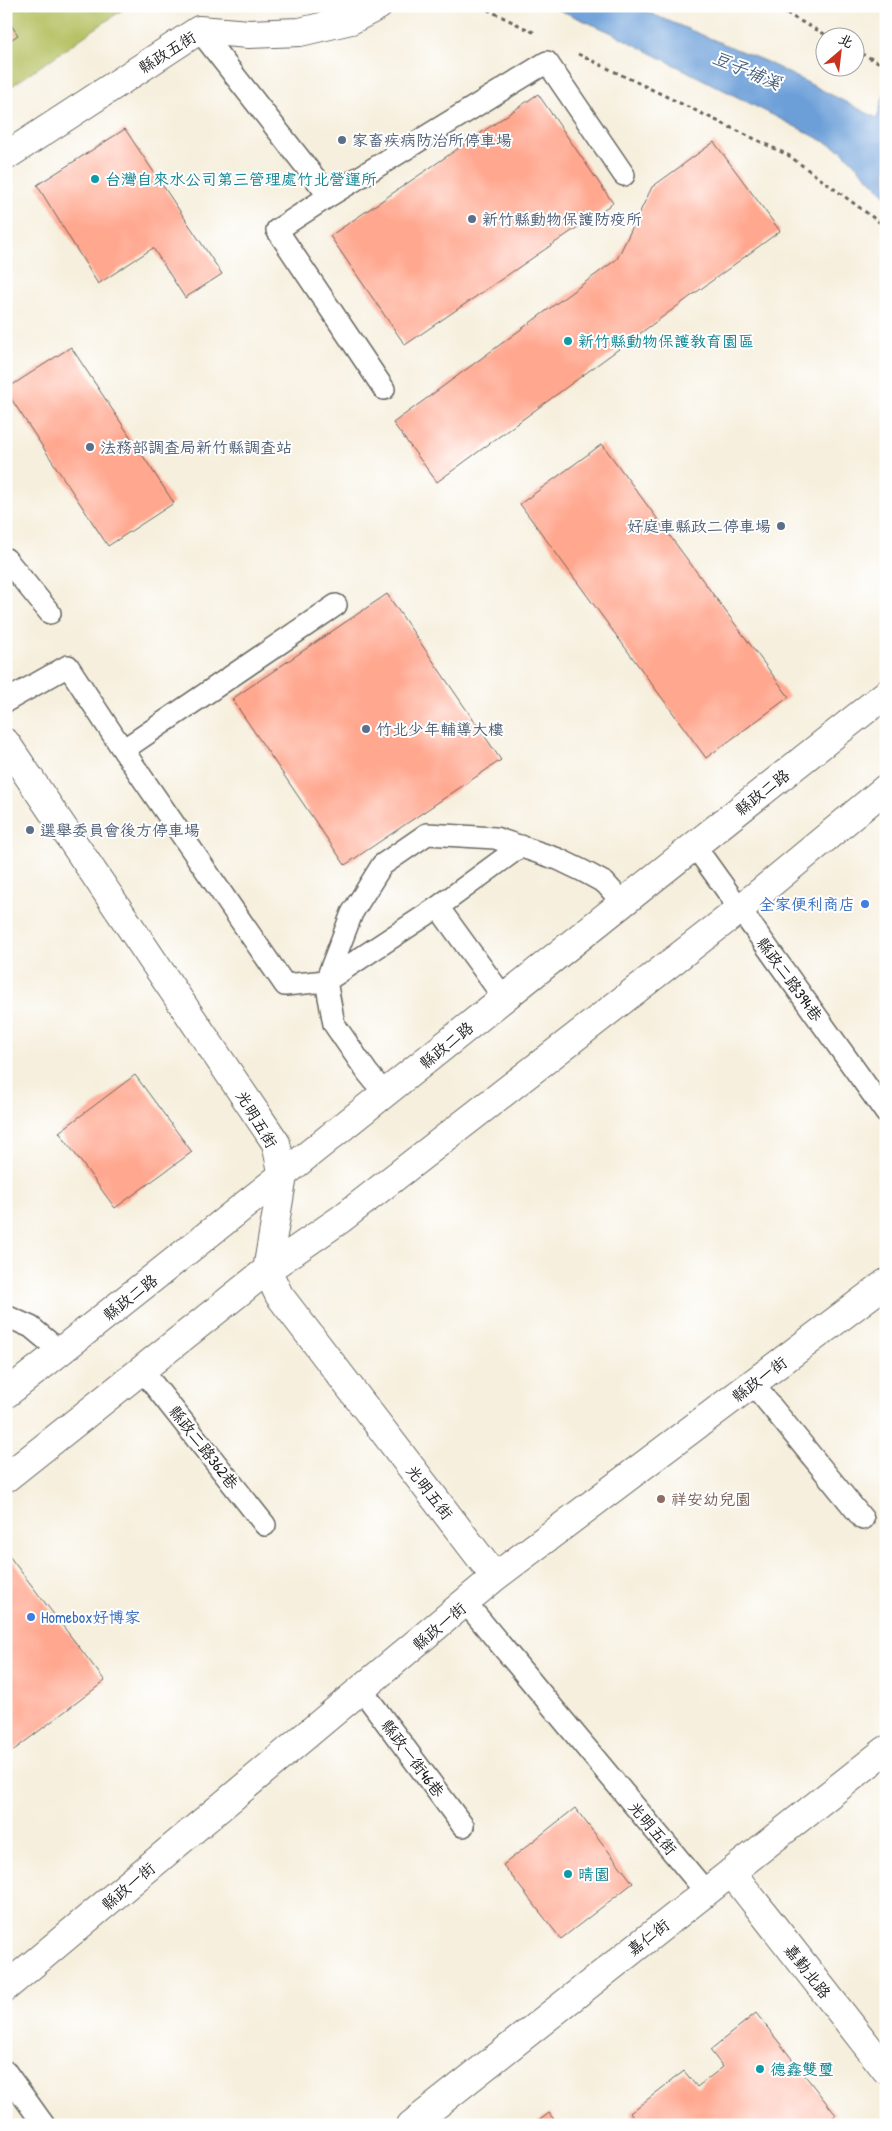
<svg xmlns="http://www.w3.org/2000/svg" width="892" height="2131" viewBox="0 0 892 2131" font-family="'Patrick Hand','LXGW WenKai TC',sans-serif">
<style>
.green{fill:#b5c163;stroke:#686e40}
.water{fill:#6c9fd8;stroke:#445e7a}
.building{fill:#ffa78f}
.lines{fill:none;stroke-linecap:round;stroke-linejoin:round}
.service-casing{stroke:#686660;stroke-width:24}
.minor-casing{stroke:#686660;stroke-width:30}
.tertiary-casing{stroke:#686660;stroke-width:30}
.path{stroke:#686660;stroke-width:3;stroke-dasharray:4 4;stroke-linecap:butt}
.service{stroke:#fff;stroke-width:21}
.minor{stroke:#fff;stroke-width:28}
.tertiary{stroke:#fff;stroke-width:28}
.service-dot{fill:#5c6f8a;stroke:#fff;stroke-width:2}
.culture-dot{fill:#0f9aa8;stroke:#fff;stroke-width:2}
.shop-dot{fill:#3f7fe0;stroke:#fff;stroke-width:2}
.education-dot{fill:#8d6e63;stroke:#fff;stroke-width:2}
.labels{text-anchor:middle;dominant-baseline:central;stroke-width:4;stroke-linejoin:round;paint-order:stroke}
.street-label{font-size:16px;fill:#1c1c1c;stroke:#fff}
.service-label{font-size:16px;fill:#4e5e75;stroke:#fff;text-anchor:start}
.culture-label{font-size:16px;fill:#0d838f;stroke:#fff;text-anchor:start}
.shop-label{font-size:16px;fill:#366cbe;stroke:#fff;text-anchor:end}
.education-label{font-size:16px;fill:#785e54;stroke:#fff;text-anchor:start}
.water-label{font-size:18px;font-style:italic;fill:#445e7a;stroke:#fff}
</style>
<rect width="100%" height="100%" fill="#fff"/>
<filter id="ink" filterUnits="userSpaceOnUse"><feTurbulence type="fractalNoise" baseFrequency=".02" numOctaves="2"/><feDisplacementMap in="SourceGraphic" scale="10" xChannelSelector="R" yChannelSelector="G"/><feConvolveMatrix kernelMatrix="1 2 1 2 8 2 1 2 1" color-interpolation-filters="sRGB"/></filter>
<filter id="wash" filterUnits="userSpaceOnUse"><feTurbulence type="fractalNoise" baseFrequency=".0096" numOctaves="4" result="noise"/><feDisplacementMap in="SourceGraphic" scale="20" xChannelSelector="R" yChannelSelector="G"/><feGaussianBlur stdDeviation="1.12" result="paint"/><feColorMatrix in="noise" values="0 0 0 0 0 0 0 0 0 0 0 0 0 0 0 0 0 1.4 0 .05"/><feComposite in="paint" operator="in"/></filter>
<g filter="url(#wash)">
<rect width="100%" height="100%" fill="#f6efdd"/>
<path class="green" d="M6,6H128L6,90Z"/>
<path class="water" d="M550,6H633L767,62L877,118L886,88V196L841,150L610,32Z"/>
<g id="blocks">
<path class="building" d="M6,18L18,35L6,43Z
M538,94L613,203L405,345L330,236Z
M125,129L222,274L185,298L153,248L98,284L37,185Z
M714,142L780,231L437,482L393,423L617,259L652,187Z
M71,347L174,503L108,546L6,391V389Z
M602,444L789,697L706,758L520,504Z
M387,594L501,760L345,865L232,699Z
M135,1075L192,1152L115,1208L59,1132Z
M6,1552L105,1681L6,1756Z
M575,1808L633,1883L561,1939L503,1865Z
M756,2013L836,2115L823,2125H639L630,2113L684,2071L697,2087L723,2067L710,2050Z
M549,2113L558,2125H533Z"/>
</g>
</g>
<g filter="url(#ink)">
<use href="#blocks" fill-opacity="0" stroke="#686660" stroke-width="1"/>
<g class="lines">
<g class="service-casing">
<path id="service" d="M199,30L329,196
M384,389L277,230L329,196L547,62L624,175
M6,559L50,613
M6,701L68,666L123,750L285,985L326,981L438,907L521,846
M123,750L336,605
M694,845L886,1113
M438,907L504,998
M385,1094L367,1072L334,1024L326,981L352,913L382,865L427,834L495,838L558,859L583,871L605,883L623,903
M6,1316L31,1327L61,1352
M142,1370L265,1525
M753,1384L863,1519
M466,1603L706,1892
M362,1690L463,1826
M6,2072L44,2125"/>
</g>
<g class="minor-casing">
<path id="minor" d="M6,156L199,30L249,34L300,32L351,20L378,6
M6,743L276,1143L283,1176L267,1270L279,1295L495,1577
M731,1872L886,2070
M6,1987L495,1577L886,1283
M411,2125L886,1750"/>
</g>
<g class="tertiary-casing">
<path id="tertiary" d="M6,1394C301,1163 591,926 886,694
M6,1478L267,1270L341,1219L740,909L886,788"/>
</g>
<path class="path" d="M480,6L537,34
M772,6L832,38
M854,50L886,66
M578,54L788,155L886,227"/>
<use href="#service" class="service"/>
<use href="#minor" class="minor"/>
<use href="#tertiary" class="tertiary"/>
</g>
</g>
<g class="service-dot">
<circle cx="342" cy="140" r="5"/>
<circle cx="472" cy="219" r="5"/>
<circle cx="90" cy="447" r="5"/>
<circle cx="781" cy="526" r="5"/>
<circle cx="366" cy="729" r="5"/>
<circle cx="30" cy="830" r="5"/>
</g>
<g class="culture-dot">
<circle cx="95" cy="179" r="5"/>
<circle cx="568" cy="341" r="5"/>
<circle cx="568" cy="1874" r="5"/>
<circle cx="760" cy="2069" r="5"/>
</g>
<g class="shop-dot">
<circle cx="865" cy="904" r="5"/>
<circle cx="31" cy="1617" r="5"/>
</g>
<circle class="education-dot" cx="661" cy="1499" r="5"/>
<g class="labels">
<g class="street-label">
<text transform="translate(167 52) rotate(-32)">縣政五街</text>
<text transform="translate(762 792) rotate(-38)">縣政二路</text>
<text transform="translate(790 979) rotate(54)">縣政二路394巷</text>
<text transform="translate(446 1045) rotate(-39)">縣政二路</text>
<text transform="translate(257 1119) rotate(59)">光明五街</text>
<text transform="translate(130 1297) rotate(-38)">縣政二路</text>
<text transform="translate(759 1379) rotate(-37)">縣政一街</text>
<text transform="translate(204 1447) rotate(52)">縣政二路362巷</text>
<text transform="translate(430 1492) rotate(52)">光明五街</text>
<text transform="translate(439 1626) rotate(-40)">縣政一街</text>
<text transform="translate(413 1758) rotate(53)">縣政一街46巷</text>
<text transform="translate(653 1828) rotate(50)">光明五街</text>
<text transform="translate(128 1886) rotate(-40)">縣政一街</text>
<text transform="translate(648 1937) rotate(-38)">嘉仁街</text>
<text transform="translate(808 1971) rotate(52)">嘉勤北路</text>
</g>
<g class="service-label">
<text x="352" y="140">家畜疾病防治所停車場</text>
<text x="482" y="219">新竹縣動物保護防疫所</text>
<text x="100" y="447">法務部調查局新竹縣調查站</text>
<text x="771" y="526" text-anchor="end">好庭車縣政二停車場</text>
<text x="376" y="729">竹北少年輔導大樓</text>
<text x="40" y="830">選舉委員會後方停車場</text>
</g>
<g class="culture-label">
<text x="105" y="179">台灣自來水公司第三管理處竹北營運所</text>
<text x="578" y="341">新竹縣動物保護教育園區</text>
<text x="578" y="1874">晴園</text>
<text x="770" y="2069">德鑫雙璽</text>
</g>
<g class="shop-label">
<text x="855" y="904">全家便利商店</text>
<text x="41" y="1617" text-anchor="start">Homebox好博家</text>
</g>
<g class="education-label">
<text x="671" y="1499">祥安幼兒園</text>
</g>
<g class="water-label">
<text transform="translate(747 70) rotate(23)">豆子埔溪</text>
</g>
</g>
<rect width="892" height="2131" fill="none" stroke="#fff" stroke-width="25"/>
<g transform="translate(840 52) rotate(28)"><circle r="24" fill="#ffffff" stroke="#a4a4a4"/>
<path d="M0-4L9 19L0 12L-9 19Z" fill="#c8321e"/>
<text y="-8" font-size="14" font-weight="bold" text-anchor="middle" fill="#1c1c1c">北</text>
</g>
</svg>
